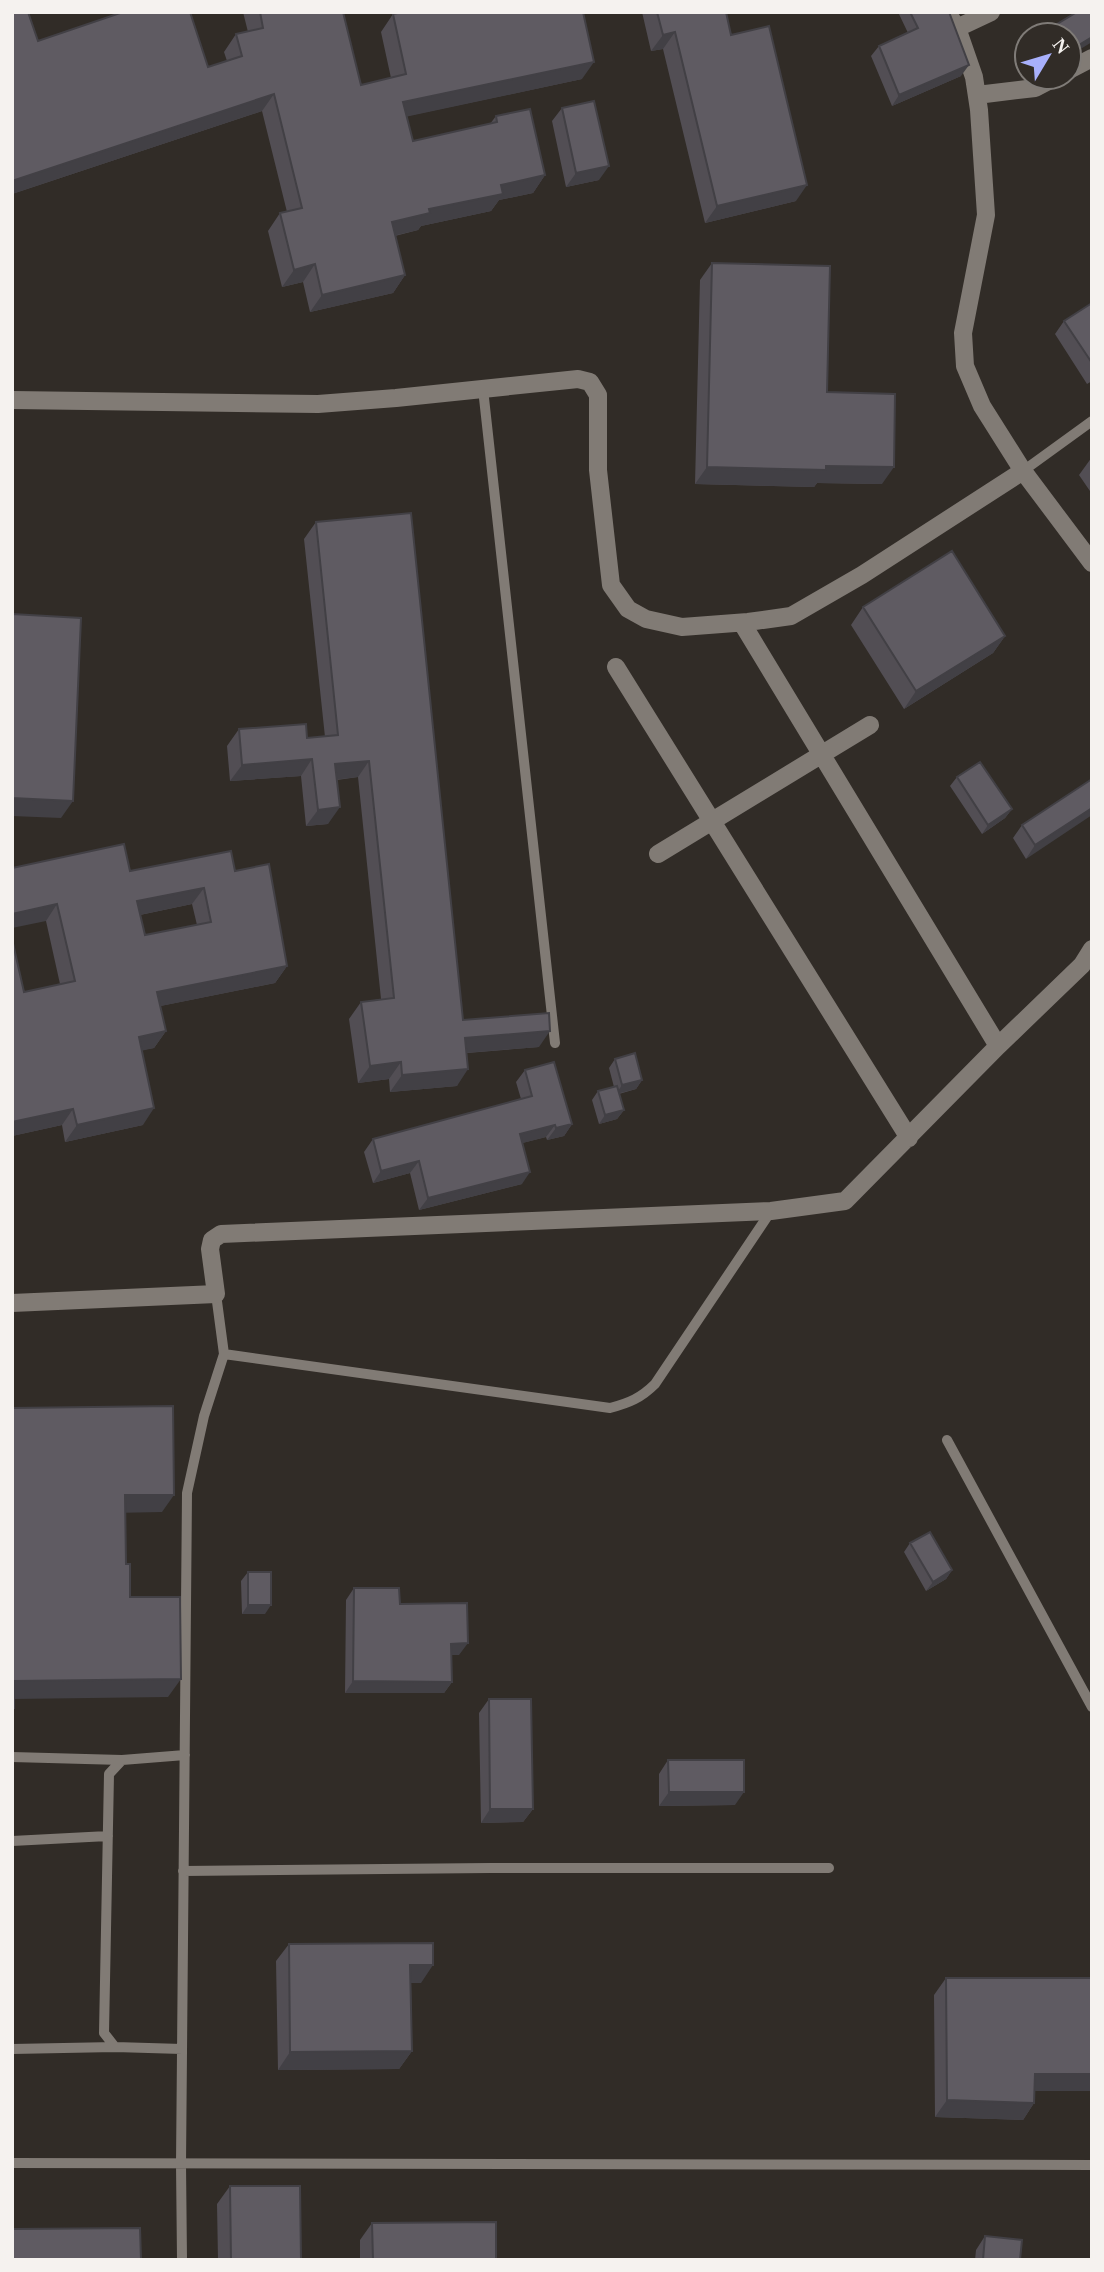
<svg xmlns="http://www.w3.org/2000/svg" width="1104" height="2272" viewBox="0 0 1104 2272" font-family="'Times New Roman',serif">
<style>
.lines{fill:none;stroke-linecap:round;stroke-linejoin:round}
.service{stroke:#817b75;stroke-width:10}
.minor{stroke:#817b75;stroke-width:18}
.wall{fill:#524e54;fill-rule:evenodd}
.shaded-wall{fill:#424045}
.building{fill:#5f5b62;stroke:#424045;stroke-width:2;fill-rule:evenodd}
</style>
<rect width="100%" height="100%" fill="#312c27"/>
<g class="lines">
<path class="service" d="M483,389L555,1043
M1023,471L1092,421
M224,1354L610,1408C629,1403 641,1398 655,1384L771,1211
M947,1440L1092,1707
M12,1757L122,1760
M12,1841L108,1836
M183,1871L490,1868H829
M12,2049L115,2047
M182,2049L115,2047L104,2033L109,1774L122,1760L185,1755
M12,2163L1092,2165
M182,2260L181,2164L187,1493L204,1416L224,1354L216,1294"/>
<path class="minor" d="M947,12L957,28L974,77L979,110L986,215L963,333L965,366L982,406L1023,471L1092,563
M957,28L991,12
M1069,70L1092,58
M977,95L1035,88L1056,77
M12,400L318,404L396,398L578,379L590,382L598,395V470L611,585L628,609L646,619L682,627L748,622L791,616L862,575L1023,471
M742,623L998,1046
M616,667L909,1138
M658,854L870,725
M12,1303L216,1294L210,1249L212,1240L221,1234L771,1211L845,1201L998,1046L1082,965L1092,949"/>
</g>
<path class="wall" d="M12,12L38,41L208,67L227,61L224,52L236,34L248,32L243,12H343L361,85L391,78L381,32L393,14L582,79L407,116L413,141L490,124L496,116L545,175L533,193L499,200L491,211L421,226L418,230L395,236L405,275L393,293L310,312L303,282L282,287L268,231L280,213L287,212L262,111L12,194Z
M642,12H726L731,35L796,201L705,223L663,49L651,51Z
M898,12H949L961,76L892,106L871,56L879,46L908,33Z
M562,108L599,180L566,187L552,121Z
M712,263L827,392L882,484L817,483L814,487L695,484L700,280Z
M1092,303V381L1087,384L1055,334L1064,321Z
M1092,457V494L1079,475Z
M316,522L463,1020L539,1047L467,1053L457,1086L390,1092L389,1079L358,1083L349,1019L361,1002L381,999L358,777L337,780L328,824L306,826L301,776L230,781L227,746L239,729L307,738L325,737L304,539Z
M863,607L1005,636L993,653L904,709L851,625Z
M957,777L1012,809L1005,818L982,834L950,786Z
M1092,779L1026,859L1013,838L1022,825Z
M12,868L130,871H235L287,966L275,983L160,1006L166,1031L154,1048L142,1050L143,1125L65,1142L62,1125L12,1136V939L24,992L60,984L46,921ZM192,904L197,925L145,935L140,915Z
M615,1059L642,1080L636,1089L619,1094L624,1110L617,1119L599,1124L592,1100L598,1091L614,1087L609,1068Z
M525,1070L572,1124L564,1136L547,1140L546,1137L522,1143V1184L419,1210L410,1173L373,1183L364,1152L373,1139L521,1099L516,1082Z
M910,1543L952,1570L946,1579L926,1591L904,1552Z
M248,1572L265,1614H242L241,1581Z
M354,1588L400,1604L459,1655H452V1682L444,1693H345L346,1600Z
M489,1699L533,1809L523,1822L481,1823L479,1713Z
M668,1760L735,1805L659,1806V1774Z
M289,1944L421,1983H411L412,2051L399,2069L278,2070L276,1961Z
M946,1978H1092V2090L1091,2091H1035L1034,2103L1023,2120L935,2117L934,1995Z
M230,2186L301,2260H218L217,2204Z
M372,2223L496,2260H360V2240Z
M985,2236L1020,2260H975L976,2250Z"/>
<path class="shaded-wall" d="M675,32L663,49L651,51L663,35Z
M1092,37V42L1069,56V51Z
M594,62L582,79L391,120L403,102Z
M969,65L961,76L892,106L899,95Z
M274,94L262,111L12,194V181Z
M609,166L599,180L566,187L576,173Z
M545,175L533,193L499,200L491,211L421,226L418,230L380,239L392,222L501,185Z
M807,185L796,201L705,223L717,206Z
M315,264L303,282L282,287L294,270Z
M405,275L393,293L310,312L322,295Z
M826,466L894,467L882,484L817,483L814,487L695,484L707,467Z
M1005,636L993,653L904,709L916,691Z
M312,759L301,776L230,781L242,765Z
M369,761L358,777L324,781L335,764Z
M12,798L73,801L61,818L12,816Z
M340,807L328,824L306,826L318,810Z
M1092,808V815L1026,859L1035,845Z
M1012,809L1005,818L982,834L988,825Z
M204,888L192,904L125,918L137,901Z
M57,904L46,921L12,928V914Z
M287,966L275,983L146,1009L157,992Z
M166,1031L154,1048L127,1054L139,1037Z
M550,1031L539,1047L453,1054L465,1038Z
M401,1062L389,1079L358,1083L370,1066Z
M468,1069L457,1086L390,1092L402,1075Z
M642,1080L636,1089L616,1094L622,1085Z
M154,1108L143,1125L65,1142L77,1125Z
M73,1109L62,1125L12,1136V1122Z
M624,1110L617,1119L599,1124L605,1115Z
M572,1124L564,1136L547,1140L556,1128Z
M555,1125L546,1137L511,1146L520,1134Z
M419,1161L410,1173L373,1183L381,1171Z
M530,1172L522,1184L419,1210L428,1198Z
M125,1495H174L162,1512L112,1513Z
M952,1570L946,1579L926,1591L933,1582Z
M248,1605H271L265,1614H242Z
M468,1643L459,1655H443L451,1644Z
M181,1679L168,1697L12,1699L14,1681Z
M353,1681L452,1682L444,1693H345Z
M669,1792H744L735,1805L659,1806Z
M490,1809H533L523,1822L481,1823Z
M410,1965H433L421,1983H398Z
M412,2051L399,2069L278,2070L290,2052Z
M1035,2074H1092V2090L1091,2091H1023Z
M947,2100L1034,2103L1023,2120L935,2117Z"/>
<path class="building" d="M12,12H28L38,41L123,12H190L208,67L242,56L236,34L263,28L260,12H343L361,85L406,74L393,14L402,12H583L594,62L403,102L413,141L497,122L496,116L530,109L545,175L501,185L503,194L429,209L430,213L392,222L405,275L322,295L315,264L294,270L280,213L302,208L274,94L12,181Z
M657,12H726L731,35L769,26L807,185L717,206L675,32L663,35Z
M910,12H949L969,65L899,95L879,46L918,28Z
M1077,12H1090L1092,15V37L1069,51V35H1039Z
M594,101L609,166L576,173L562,108Z
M712,263L830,266L827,392L895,394L894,467L826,466V470L707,467Z
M1092,303V363L1064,321Z
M411,513L463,1020L549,1013L550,1031L465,1038L468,1069L402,1075L401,1062L370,1066L361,1002L394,998L369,761L335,764L340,807L318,810L312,759L242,765L239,729L306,724L307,738L338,735L316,522Z
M952,551L1005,636L916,691L863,607Z
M12,614L81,618L73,801L12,798Z
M980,762L1012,809L988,825L957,777Z
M1092,779V808L1035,845L1022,825Z
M124,844L130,871L231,851L235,871L269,864L287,966L157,992L166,1031L139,1037L154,1108L77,1125L73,1109L12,1122V939L24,992L75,981L57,904L12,914V868ZM204,888L211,922L145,935L137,901Z
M635,1053L642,1080L622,1085L615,1059Z
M554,1062L572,1124L556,1128L555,1125L520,1134L530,1172L428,1198L419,1161L381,1171L373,1139L532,1096L525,1070Z
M617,1086L624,1110L605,1115L598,1091Z
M173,1406L174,1495H125L126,1564H130V1597H180L181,1679L14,1681V1708H12V1408Z
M930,1532L952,1570L933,1582L910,1543Z
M248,1572H271V1605H248Z
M354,1588H399L400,1604L467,1603L468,1643L451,1644L452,1682L353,1681Z
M489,1699H531L533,1809H490Z
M668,1760H744V1792H669Z
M433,1943V1965H410L412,2051L290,2052L289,1944Z
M946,1978H1092V2074H1035L1034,2103L947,2100Z
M230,2186H300L301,2260H231Z
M496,2222V2260H373L372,2223Z
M140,2228L141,2260H13V2229Z
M985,2236L1022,2240L1020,2260H983Z"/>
<rect width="1104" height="2272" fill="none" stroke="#f5f2ef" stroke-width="28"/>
<g transform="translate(1048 56) rotate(52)"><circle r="33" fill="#312c27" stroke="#7f7b77" stroke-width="2"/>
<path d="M0-5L12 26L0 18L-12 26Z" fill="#a8b0fc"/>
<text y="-10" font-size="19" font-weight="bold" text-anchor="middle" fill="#f5f2ef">N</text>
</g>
</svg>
